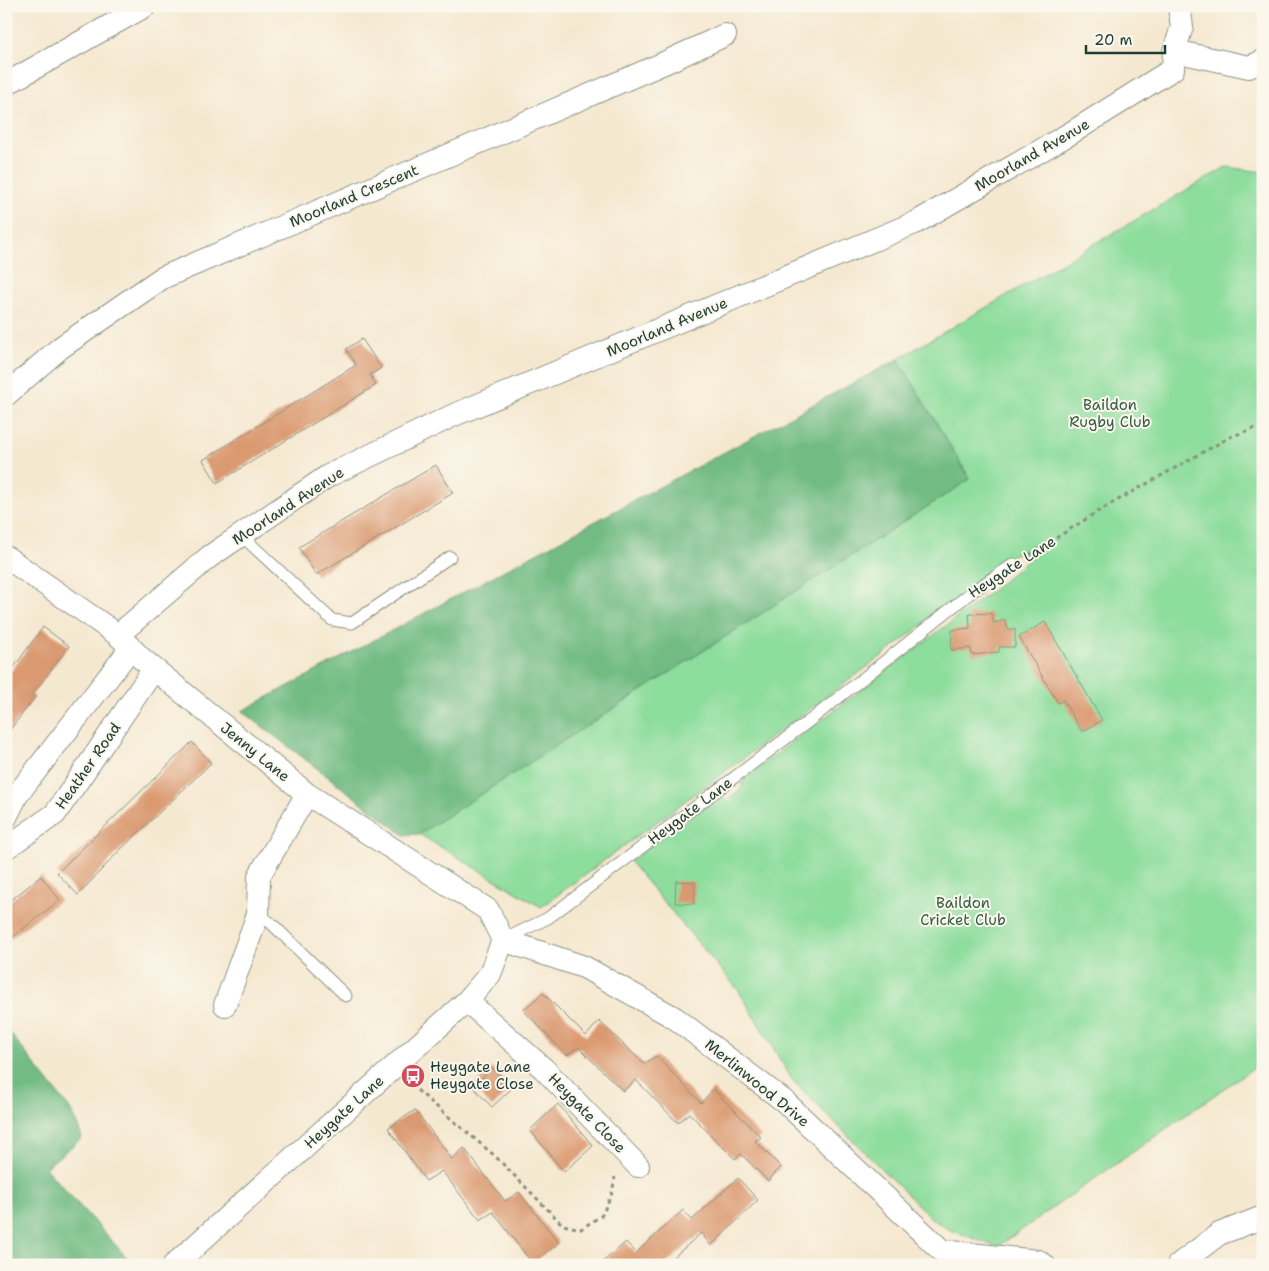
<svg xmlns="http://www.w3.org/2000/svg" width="1269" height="1271" viewBox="0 0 1269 1271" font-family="'Shantell Sans',sans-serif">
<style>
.green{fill:#8ddd9c;stroke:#568d68}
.forest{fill:#72bc84;stroke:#487c5c}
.building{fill:#da9970}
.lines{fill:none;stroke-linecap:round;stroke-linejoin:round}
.service-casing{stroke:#8a9282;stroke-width:13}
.minor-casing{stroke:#8a9282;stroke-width:24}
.path{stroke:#8a9282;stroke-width:3;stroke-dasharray:4 4;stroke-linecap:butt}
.service{stroke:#fff;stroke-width:11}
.minor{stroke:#fff;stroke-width:22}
.labels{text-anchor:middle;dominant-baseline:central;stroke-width:4;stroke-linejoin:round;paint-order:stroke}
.street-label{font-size:15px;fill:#1f3d34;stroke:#fbf7ec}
.park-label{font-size:15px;fill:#355d49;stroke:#fbf7ec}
.poi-label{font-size:15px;fill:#1f3d34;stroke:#fbf7ec;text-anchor:start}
</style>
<rect width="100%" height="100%" fill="#fbf7ec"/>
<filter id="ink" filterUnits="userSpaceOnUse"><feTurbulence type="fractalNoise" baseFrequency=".02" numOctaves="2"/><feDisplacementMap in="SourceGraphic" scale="10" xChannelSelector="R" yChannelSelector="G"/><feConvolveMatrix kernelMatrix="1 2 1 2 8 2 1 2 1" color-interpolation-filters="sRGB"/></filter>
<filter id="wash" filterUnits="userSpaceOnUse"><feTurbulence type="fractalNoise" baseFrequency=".0096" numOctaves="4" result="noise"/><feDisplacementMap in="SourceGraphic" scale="20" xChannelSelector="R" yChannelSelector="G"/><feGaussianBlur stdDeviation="1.12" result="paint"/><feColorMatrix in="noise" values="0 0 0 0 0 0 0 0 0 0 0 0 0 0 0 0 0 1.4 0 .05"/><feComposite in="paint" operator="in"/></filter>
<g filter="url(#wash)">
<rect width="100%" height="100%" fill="#f5e8d0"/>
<path class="green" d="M1226,167L1263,172V1061L997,1247L948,1229L931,1218L793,1081L739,991L629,861L718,798L728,800L742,788V780L984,597L1032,557L1015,553L882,656L541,907L419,834L970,479L898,359Z"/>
<path class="forest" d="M898,359L970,479L419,834L404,835L242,711Z
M6,1028L73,1113L82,1138L45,1168L131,1262L128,1265H10L6,1241Z"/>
<g id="blocks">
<path class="building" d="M362,339L381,368L370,375L376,385L217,483L203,460L356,365L346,349Z
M436,465L453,493L316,575L299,547Z
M991,613L994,623L1005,620L1008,629H1015V647H999V652L972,655L971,648L951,650L952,630L970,628L969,614Z
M1045,622L1102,720L1082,732L1063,700L1058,703L1019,637Z
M43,627L69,646L32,695L35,697L6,735V687L11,681L6,678Z
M192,742L211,763L118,852L78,895L57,873Z
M41,876L60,900L6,942V904Z
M676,881L695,882L694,904L675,903Z
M543,993L586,1036L599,1021L644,1064L656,1056L701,1103L713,1089L761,1137L755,1141L781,1167L768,1181L741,1154L735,1159L689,1113L678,1123L636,1080L623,1091L578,1047L567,1055L523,1010Z
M492,1068L512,1088L492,1107L473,1087Z
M558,1104L593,1146L564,1172L530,1130Z
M415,1110L452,1159L464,1148L505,1201L519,1192L559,1243L532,1263L493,1212L480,1220L442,1171L426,1181L388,1128Z
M738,1178L758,1200L711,1246L701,1233L665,1265H599L626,1242L636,1253L683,1210L692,1220Z"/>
</g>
</g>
<g filter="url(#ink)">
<use href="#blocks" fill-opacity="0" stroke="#8a9282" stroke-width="1"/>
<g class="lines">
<g class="service-casing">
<path id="service" d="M241,535L332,620L352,623L450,557
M258,914L271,923L346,996
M505,939L548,918L813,718L973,591L1014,564"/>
</g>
<g class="minor-casing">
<path id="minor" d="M1174,51L1249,67L1263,61
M6,84L145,6
M6,395L60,348L162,278L662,64L725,35
M6,557L118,635L142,659L307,794L488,910L503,940
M118,635L209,557L328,476L454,415L917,222L1071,133L1173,69L1174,51L1182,27L1179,6
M6,817L17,795L131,648
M6,848L55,814L154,669
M503,940L584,967L675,1018L784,1101L942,1251L1038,1261L1044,1265
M467,1001L544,1069L638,1166
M225,1005L258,914L259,876L307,794
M174,1265L467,1001L490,974L503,940
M1178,1265L1219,1234L1263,1217"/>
</g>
<path class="path" d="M1029,555L1102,509L1230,437L1263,425
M411,1085L495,1156L563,1225L581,1229L602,1215L612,1193L615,1177"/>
<use href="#service" class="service"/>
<use href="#minor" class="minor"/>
</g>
</g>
<defs>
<g id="bus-disc" transform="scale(1.25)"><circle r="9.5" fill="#d1495b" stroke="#fbf7ec"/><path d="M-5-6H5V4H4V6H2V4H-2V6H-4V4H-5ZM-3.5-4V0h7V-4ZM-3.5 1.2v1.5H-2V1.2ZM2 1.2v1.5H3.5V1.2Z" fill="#fff"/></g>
</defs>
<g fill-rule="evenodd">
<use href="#bus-disc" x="413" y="1076"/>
</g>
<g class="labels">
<g class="street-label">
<text transform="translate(1032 155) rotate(-30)">Moorland Avenue</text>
<text transform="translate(354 196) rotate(-23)">Moorland Crescent</text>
<text transform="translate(667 327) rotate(-23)">Moorland Avenue</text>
<text transform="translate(288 506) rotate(-33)">Moorland Avenue</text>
<text transform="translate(1012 567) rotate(-33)">Heygate Lane</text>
<text transform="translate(255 752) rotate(39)">Jenny Lane</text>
<text transform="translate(88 766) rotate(-55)">Heather Road</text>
<text transform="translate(690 811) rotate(-37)">Heygate Lane</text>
<text transform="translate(757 1083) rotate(39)">Merlinwood Drive</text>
<text transform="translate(344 1112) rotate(-42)">Heygate Lane</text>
<text transform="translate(587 1113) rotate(46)">Heygate Close</text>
</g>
<g class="park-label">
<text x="1110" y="405">Baildon<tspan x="1110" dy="17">Rugby Club</tspan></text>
<text x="963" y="903">Baildon<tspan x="963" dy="17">Cricket Club</tspan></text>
</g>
<g class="poi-label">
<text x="430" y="1067">Heygate Lane<tspan x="430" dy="17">Heygate Close</tspan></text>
</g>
</g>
<rect width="1269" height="1271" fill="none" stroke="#fbf7ec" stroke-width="25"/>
<path d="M1086 45v8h79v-8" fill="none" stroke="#1f3d34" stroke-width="2.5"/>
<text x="1094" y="45" font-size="15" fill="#1f3d34" stroke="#fbf7ec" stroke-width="4" paint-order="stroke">20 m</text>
</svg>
